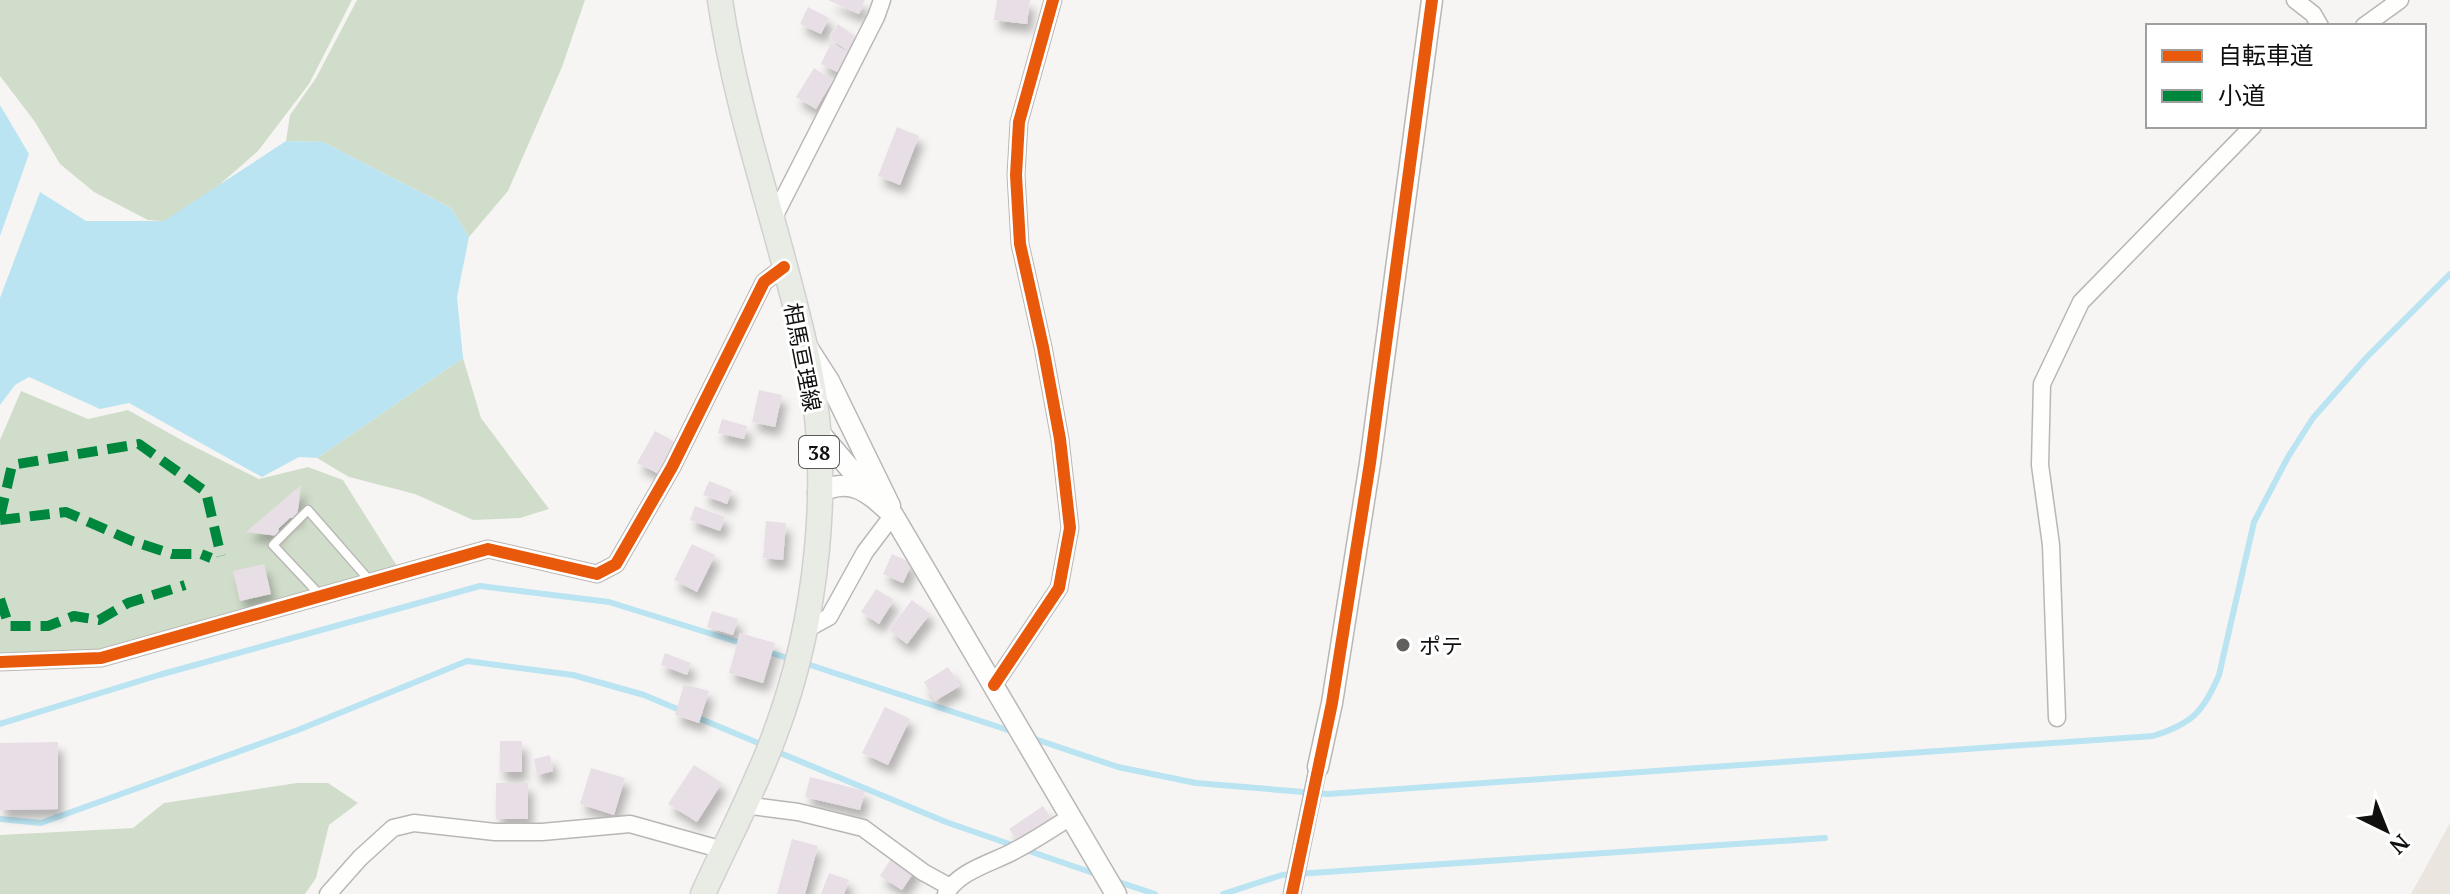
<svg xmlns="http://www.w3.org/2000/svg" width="2450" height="894" viewBox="0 0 2450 894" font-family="'PT Serif','Noto Sans JP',serif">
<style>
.built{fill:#ebe5e0}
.green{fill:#d1ddcb}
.water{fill:#bae4f1}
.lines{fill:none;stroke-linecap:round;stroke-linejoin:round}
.stream{stroke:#bae4f1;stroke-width:6}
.building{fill:#e8dee5;filter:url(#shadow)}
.service-casing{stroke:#b9b7b6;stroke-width:11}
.minor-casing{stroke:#b9b7b6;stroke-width:19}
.tertiary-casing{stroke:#b9b7b6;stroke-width:23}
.primary-casing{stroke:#d1d0d0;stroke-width:27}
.service{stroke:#fefefd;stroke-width:8}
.minor{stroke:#fefefd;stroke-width:16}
.tertiary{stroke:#fefefd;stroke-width:20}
.primary{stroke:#e8ece5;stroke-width:24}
.quiet{stroke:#00873e;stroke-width:10;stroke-dasharray:20 10;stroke-linecap:butt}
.cycleway-casing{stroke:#fff;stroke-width:17}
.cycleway{stroke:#e8590c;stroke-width:12}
.poi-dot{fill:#62605f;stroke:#fff;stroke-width:3}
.labels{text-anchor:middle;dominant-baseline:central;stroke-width:6;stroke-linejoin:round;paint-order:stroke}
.shield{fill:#fff;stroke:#585857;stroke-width:2}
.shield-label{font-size:20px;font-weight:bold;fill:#11100f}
.street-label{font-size:22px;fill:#11100f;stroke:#fff}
.poi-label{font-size:22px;fill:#11100f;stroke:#fff;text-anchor:start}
</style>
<defs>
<filter id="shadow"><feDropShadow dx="5" dy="9" stdDeviation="4" flood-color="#0004"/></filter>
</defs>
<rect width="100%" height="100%" fill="#f7f5f3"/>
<path class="built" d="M2450,823V894H2411Z"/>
<path class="green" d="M0,0H352L309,84L258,151L177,222L148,220L94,192L60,164L35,122L0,76Z
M357,0H585L562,67L508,191L469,237L451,208L323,142L286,141L290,115L316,78Z
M463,358L481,418L549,509L520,518L473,520L415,494L349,477L317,458Z
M21,391L88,419L128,410L185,442L259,479L308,467L343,480L397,566L96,650L0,653V440Z
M297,783H328L358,803L329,825L316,878L305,894H0V835L133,828L164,803Z"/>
<path class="water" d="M0,105L29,154L0,236Z
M286,141L323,142L451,208L469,237L457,297L463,358L317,458L299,457L262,477L129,403L100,409L29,377L15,385L0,405V298L40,192L86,221H164Z"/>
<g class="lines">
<path class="stream" d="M766,651L793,660
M804,663L1014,732
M696,717L763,745
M0,724L159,675L480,586L609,602L744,644
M1032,738L1118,767L1196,783L1328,794L2153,736C2191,724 2203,713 2219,675L2254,522L2288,457L2313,418L2366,358L2450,274
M773,750L946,822L1015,846
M0,819L41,823L298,730L467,661L573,675L644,695L682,711
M1026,850L1099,875
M1113,880L1155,894
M1223,894L1282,875L1825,838"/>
</g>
<path class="building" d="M828,0H865L859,14Z
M997,0H1030L1027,24L994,20Z
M808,7L829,18L821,34L800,24Z
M838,24L859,39L839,73L821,64L831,43L849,52L829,37Z
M814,68L833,80L816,109L796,97Z
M897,127L919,136L900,185L878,176Z
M759,390L782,395L775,427L752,422Z
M722,419L747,426L744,439L718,433Z
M655,431L677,443L659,474L637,463Z
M709,481L732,490L727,504L703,495Z
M301,485L297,518H290L279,528L278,536L246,532Z
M695,506L725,517L720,531L690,520Z
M766,521L786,523L783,560L763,558Z
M692,544L715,555L697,592L674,580Z
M892,554L912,563L903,583L883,574Z
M264,564L271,594L240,601L233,571Z
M876,589L894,600L879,624L861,612Z
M912,600L930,614L907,644L889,630Z
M712,611L738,619L733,635L707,627Z
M740,633L775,643L763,683L729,673Z
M665,653L691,663L687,675L661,665Z
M948,667L960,686L935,701L924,682Z
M684,684L709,691L699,723L675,715Z
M885,707L910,719L888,765L862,753Z
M500,741H522V772H500Z
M58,742V809L0,810V743Z
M550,755L553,771L537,775L534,759Z
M694,765L722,783L697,822L668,804Z
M591,768L625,778L614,815L580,804Z
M810,777L865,791L860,810L805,797Z
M496,783H528V819H496Z
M1043,806L1051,818L1018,841L1009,829Z
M792,839L818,846L805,894H777Z
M896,851L918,866L902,890L880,876Z
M829,873L849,880L844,894H821Z"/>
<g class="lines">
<g class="service-casing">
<path id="service" d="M320,595L273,545L308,510L370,581"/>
</g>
<g class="minor-casing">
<path id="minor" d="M2295,0L2313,14L2320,26
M2364,26L2400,0
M773,219L876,17L882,0
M805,630L829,617L865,552L893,515
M0,662L101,658L488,549L597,574L616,564L672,467L764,282L784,267
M994,685L1059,588L1070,528L1060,439L1043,347L1020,244L1016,175L1019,122L1053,0
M2057,718L2051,545L2040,465L2042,384L2081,302L2253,126
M744,805L798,812L863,828L923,872L950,887
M328,894L360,858L393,828L414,823L495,832H542L630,824L723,850
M946,894C958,871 992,863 1014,851C1034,841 1053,828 1072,816
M1292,894L1318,767"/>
</g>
<g class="tertiary-casing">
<path id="tertiary" d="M807,347L829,381L890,506
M817,430L871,493
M818,493C852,475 869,493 893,515L1116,894
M1318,767L1332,703L1370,463L1432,0"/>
</g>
<g class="primary-casing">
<path id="primary" d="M703,894C727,841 755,789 775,734C817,622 833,482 809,365C784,242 738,124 720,0"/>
</g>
<use href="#service" class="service"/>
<use href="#minor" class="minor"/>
<use href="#tertiary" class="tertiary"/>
<use href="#primary" class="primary"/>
<path class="quiet" d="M0,517L12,465L139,444L206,492L221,556
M0,520L66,512L132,541L172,554H201L211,558
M0,599L9,626H48L74,616L99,620L128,603L185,585"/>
<g class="cycleway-casing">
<path id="cycleway" d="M0,662L101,658L488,549L597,574L616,564L672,467L764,282L784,267
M994,685L1059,588L1070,528L1060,439L1043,347L1020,244L1016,175L1019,122L1053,0
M1292,894L1332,703L1370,463L1432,0"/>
</g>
<use href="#cycleway" class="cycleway"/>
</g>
<circle class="poi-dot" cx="1403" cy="645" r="8"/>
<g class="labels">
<rect class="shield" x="799" y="436" width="40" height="32" rx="6"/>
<g class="shield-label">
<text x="819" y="452">38</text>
</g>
<g class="street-label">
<text transform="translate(803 357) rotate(79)">相馬亘理線</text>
</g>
<g class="poi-label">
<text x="1419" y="645">ポテ</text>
</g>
</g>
<rect x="2146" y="24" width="280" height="104" fill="#ffffff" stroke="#a09f9f" stroke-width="2"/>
<rect x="2162" y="50" width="40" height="12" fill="#e8590c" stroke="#a09f9f" stroke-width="2"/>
<text x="2218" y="64" font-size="24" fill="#11100f">自転車道</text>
<rect x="2162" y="90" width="40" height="12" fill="#00873e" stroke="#a09f9f" stroke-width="2"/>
<text x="2218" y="104" font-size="24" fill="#11100f">小道</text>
<g transform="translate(2386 830) rotate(137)" stroke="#ffffff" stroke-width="6" paint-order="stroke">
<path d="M0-6L14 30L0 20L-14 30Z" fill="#11100f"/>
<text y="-12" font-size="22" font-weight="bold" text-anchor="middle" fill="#11100f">N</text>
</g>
</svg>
